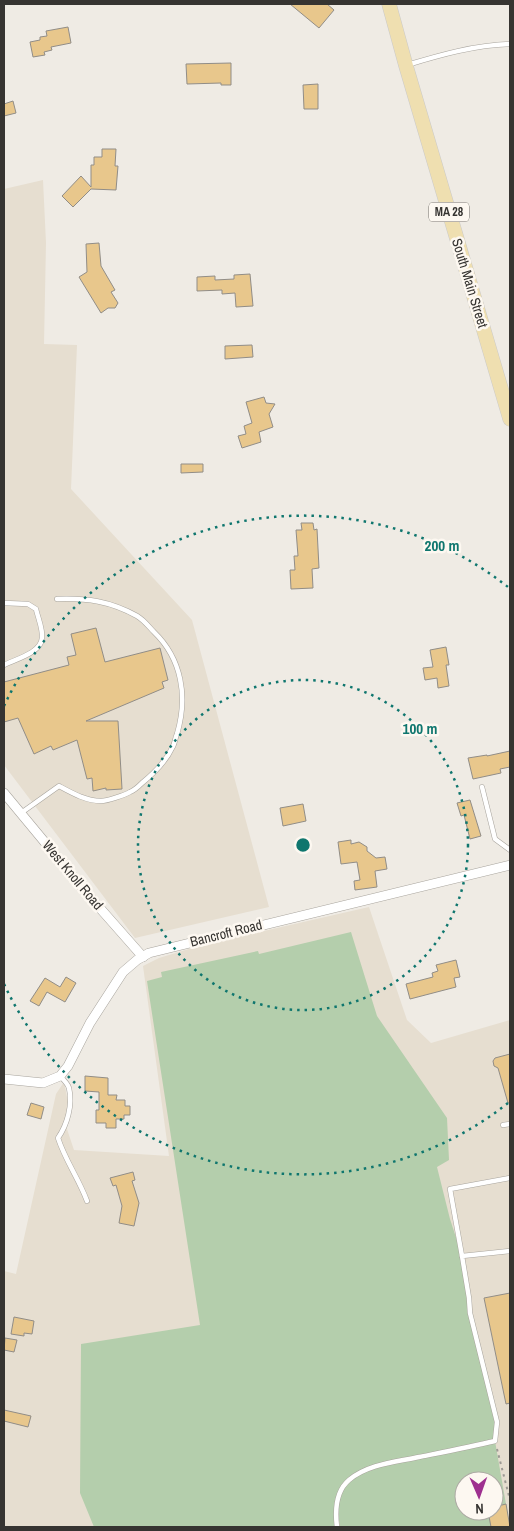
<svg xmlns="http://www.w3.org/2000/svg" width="514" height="1531" font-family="'Archivo Narrow',sans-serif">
  <rect width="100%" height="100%" fill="#efebe4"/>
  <g fill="#e6ded0" fill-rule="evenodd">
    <path d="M43,180L46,243L44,344L77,345L71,489L192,620L269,907L135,938L4,765V189Z"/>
    <path d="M369,907L407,1020L431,1043L510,1020V1527H4V1271L16,1274L56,1094L64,1082L68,1102L67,1129L74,1150L169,1156L143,966L159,958L202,945ZM464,1481H494V1511H464Z"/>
  </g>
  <path fill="#b4ceac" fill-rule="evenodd" d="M351,932L377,1016L447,1118L449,1160L437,1167L450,1219L462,1256L469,1298L497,1423L495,1441L510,1527H340L338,1513V1527H94L80,1493L81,1344L200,1325L147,981L162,977L161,972L258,951L259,954ZM464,1481H494V1511H464Z"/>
  <g fill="#e8c78c" stroke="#918d87">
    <path d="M290,4H327L334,10L319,28Z"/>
    <path d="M68,27L71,43L51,47L52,50L44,52L45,55L33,57L30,42L40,40V37L47,36L46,31Z"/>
    <path d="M231,63V85H221V83L187,84L186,64Z"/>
    <path d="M318,84V109H304L303,85Z"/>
    <path d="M13,101L16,113L4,116V104Z"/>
    <path d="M102,149H116L115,166H118L116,190L91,189L73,207L62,196L81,176L91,187V165H94V157H102Z"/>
    <path d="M99,243L101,266L115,290L111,292L118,303L115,308H108L101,313L79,277L87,272L86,244Z"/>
    <path d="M250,274L253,306L236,307L235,293L222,294V290L197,291V277L215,276V280L234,279V275Z"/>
    <path d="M252,345L253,357L225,359V346Z"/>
    <path d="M264,397L266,403L275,404L269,414L273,427L259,432L261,442L242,448L238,436L246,434L244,426L252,423L246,402Z"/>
    <path d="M181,464H203V472L181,473Z"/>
    <path d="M301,523H313L314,530L317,529L319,568L312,569L313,588L291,589L290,570H295L294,556H298L296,530H302Z"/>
    <path d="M96,628L105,662L160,648L168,680L162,682L164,688L86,721H118L122,789L106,790V788L93,791L92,778L87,779L77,740L53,750L51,746L34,754L18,718L4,722V682L69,665L67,657L76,655L71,634Z"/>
    <path d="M446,647L449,665H446L449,686L438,688L437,678L425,680L423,668L433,667L430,650Z"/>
    <path d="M510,751V767L500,769L501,773L473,779L468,758L487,755V756Z"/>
    <path d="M470,800L481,836L470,839L464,815L461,816L457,803Z"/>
    <path d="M303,804L306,821L283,826L280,808Z"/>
    <path d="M351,840V844L359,842L367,847V851L376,858L385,857L387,869L375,871L377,887L355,890L354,881L360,880L357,862L341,864L338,842Z"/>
    <path d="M456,960L460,977L454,978L456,987L410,999L406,984L433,977L432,973L438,971L436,965Z"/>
    <path d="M66,977L76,983L65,1002L47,992L39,1006L30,1001L45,978L60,987Z"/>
    <path d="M510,1054V1102L508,1103L498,1068L494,1066L493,1061L495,1058Z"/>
    <path d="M85,1076L108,1078V1095H117L116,1100H125V1106H130V1115H124V1119H116V1128H106V1123H96V1110H99V1092L85,1091Z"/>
    <path d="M31,1103L44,1107L41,1119L27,1115Z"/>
    <path d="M133,1172L135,1180L132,1181L139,1203L134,1226L119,1223L122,1206L116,1185L113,1186L110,1178Z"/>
    <path d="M510,1293V1403L506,1404L484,1298Z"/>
    <path d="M14,1317L34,1321L32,1334L24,1333V1336L11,1334Z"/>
    <path d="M5,1338L17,1340L14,1352L4,1350Z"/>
    <path d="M4,1410L31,1416L28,1427L4,1421Z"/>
    <path d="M506,1504L510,1527H491L488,1511H494V1507Z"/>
  </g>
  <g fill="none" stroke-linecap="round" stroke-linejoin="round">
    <defs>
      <g id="lane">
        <path d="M407,65C440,55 475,45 510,44"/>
        <path d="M4,603L28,604L36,609C38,618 43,629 42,638C41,653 16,659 4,665"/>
        <path d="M482,787L495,839L510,850"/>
        <path d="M21,813L59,786C72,793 86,801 101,801C107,801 125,795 130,792C135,790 139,786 142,783C153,774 166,761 172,748C175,744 175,738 177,734C188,697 182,659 154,632C149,627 144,620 137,616C110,601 87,598 57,599"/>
        <path d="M60,1076C63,1079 68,1084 69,1088C73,1105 67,1125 58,1138C65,1160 79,1179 87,1201"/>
        <path d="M503,1125L510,1124"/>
        <path d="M462,1256L450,1189L510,1178"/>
        <path d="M337,1527C335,1511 336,1491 349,1480C368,1464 396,1462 419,1457C444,1452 470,1447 495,1441L497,1422L470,1313L469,1298L462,1256L510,1251"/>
      </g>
      <g id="street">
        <path d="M4,793L91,898L143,957"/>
        <path d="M4,1079L43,1083L60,1076L68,1066L90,1023L123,972L137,960L149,953L510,865"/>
      </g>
      <path id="primary" d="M389,4L406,66L510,419"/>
    </defs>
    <use href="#lane" stroke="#a8a49d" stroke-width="5.5"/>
    <use href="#street" stroke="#a8a49d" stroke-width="10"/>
    <use href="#primary" stroke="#cbcac9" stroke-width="15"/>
    <path stroke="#9c9993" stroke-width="2" stroke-dasharray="2.5 4" stroke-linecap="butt" d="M497,1449L510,1500"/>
    <use href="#lane" stroke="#fff" stroke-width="4.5"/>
    <use href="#street" stroke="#fff" stroke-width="9"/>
    <use href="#primary" stroke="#efdfb0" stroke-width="14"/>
  </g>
  <g fill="none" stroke="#0f766e" stroke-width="2.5" stroke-dasharray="2.5 5">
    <circle cx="303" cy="845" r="165"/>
    <path d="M508 1103A330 330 0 0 1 4 984M4 706A330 330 0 0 1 508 587"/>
  </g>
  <g text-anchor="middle" stroke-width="5" stroke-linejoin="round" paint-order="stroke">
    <rect fill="#fdf8f1" stroke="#726f6b" stroke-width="1" x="429" y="202.5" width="40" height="19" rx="4"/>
    <g font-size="12" font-weight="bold" fill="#363431">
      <text x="449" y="216">MA 28</text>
    </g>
    <g font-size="14" fill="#363431" stroke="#fdf8f1">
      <text transform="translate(470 283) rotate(73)" y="5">South Main Street</text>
      <text transform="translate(73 875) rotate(50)" y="5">West Knoll Road</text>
      <text transform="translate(226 933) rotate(-14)" y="5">Bancroft Road</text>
    </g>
  </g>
  <circle cx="303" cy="845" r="8" fill="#0f766e" stroke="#fdf8f1" stroke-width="2.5"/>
  <g font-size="15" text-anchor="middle" font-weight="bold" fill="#0f766e" stroke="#fdf8f1" stroke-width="5" stroke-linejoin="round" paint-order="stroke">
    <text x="442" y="551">200 m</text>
    <text x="420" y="734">100 m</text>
  </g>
  <rect width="514" height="1531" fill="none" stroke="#363431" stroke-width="10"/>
  <g transform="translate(479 1496) rotate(178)"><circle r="24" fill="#fdf8f1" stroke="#adaaa4"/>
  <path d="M0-4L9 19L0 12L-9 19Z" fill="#9e308f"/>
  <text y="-8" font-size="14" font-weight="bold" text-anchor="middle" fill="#363431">N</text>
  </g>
</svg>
